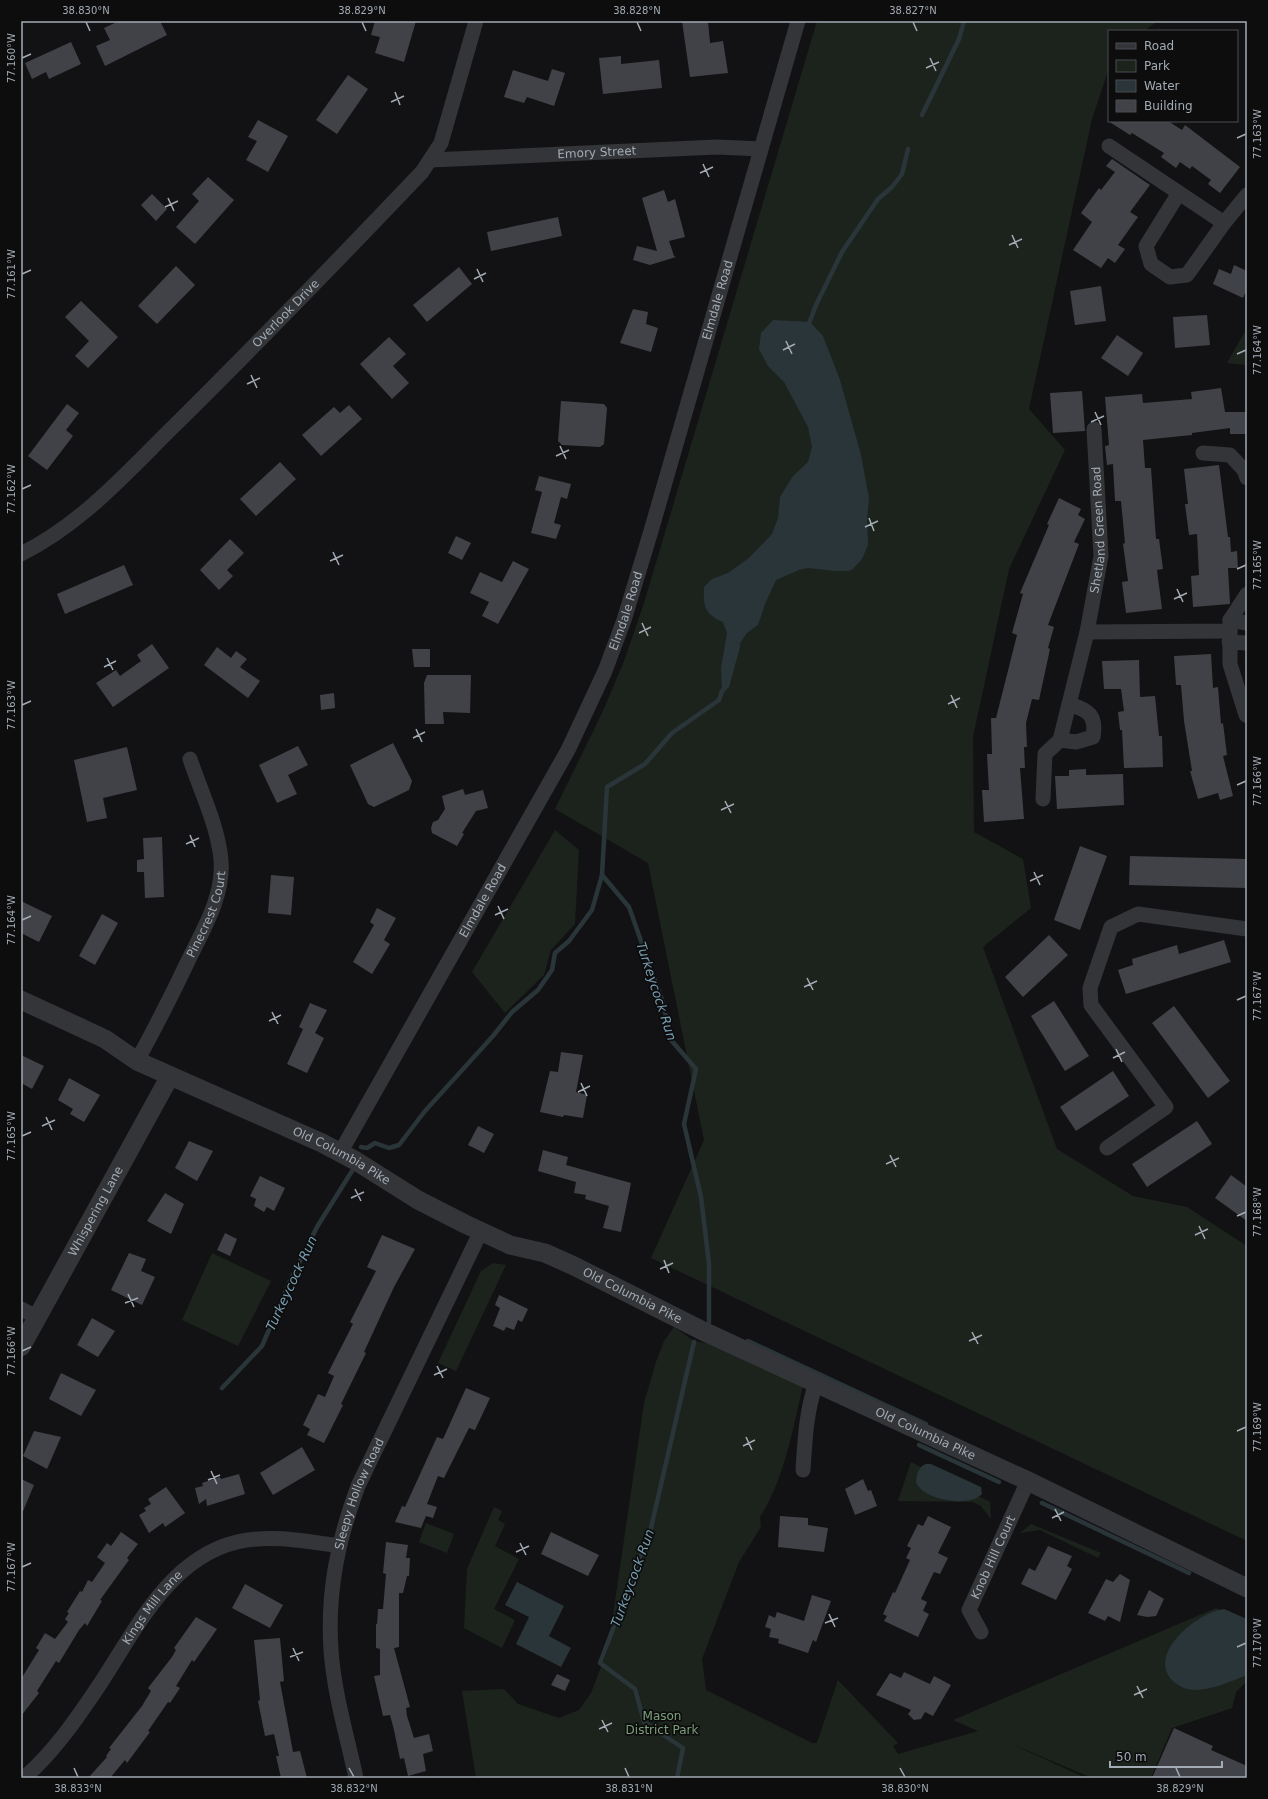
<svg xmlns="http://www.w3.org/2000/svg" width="1268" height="1799" font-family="'DejaVu Sans',sans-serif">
  <rect width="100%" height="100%" fill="#121214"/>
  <g fill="#1c231c">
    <path d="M817,21H1158L1144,31H1109V68L1092,119L1029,409L1065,450L1009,569L973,737L974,832L1023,859L1031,908L983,947L1057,1149L1133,1196L1187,1207L1247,1246V1541L651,1258L704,1140L648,863L555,809L603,711L624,661L644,603Z"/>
    <path d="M1247,328V365L1227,363Z"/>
    <path d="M555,830L579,850L575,924L551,950L544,975L505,1013L472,972Z"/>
    <path d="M212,1253L271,1281L238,1346L182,1320Z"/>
    <path d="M493,1263L506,1265L456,1371L438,1363L481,1271Z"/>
    <path d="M674,1327L694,1341L722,1346L803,1386C792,1431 785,1478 760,1517L761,1527L739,1562L702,1659L706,1690L812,1743H817L838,1680L898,1743L893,1746L898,1754L978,1731L953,1720L1216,1608L1247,1623V1681L1236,1692L1232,1708L1172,1728L1151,1778H1092L1014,1745L1086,1778H476L462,1691L504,1689L518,1704L559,1718L579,1710L591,1693L608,1649L644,1403L656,1362L664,1341Z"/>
    <path d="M911,1462L990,1502L991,1519L981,1506L973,1502L898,1501Z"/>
    <path d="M494,1507L502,1511L498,1520L505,1524L495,1546L519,1559L494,1609L515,1620L502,1648L464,1628L467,1569Z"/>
    <path d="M426,1523L454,1534L447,1553L419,1542Z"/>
    <path d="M1031,1524L1101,1553L1098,1558L1040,1530L1020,1533Z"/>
  </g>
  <g fill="#2a3539">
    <path d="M773,320L810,322L823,336L840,380L861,455L869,498L867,520L868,545L862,559L853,569L848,571H835L808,568L799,570L776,580L765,604L758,625L747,633L738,646L727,686L722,691L721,668L727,633L723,622C705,614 703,607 704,587L712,579L728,573L749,558L772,534L778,518L780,497L793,476L808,462L812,447L808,427L784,382L768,366L759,349L761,333Z"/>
    <path d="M926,1464H931L981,1487L982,1494C969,1508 922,1500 916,1482C917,1474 918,1467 926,1464Z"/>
    <path d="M517,1582L564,1606L549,1636L571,1648L561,1667L516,1644L529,1617L505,1605Z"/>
    <path d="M1224,1609L1247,1619V1675C1232,1681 1214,1689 1197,1690C1187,1690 1179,1687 1172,1680C1147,1653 1198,1612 1224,1609Z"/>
  </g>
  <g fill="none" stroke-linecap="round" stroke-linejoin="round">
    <g stroke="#2a3539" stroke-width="4.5">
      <path d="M922,115L959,39L964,21"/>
      <path d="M808,326L816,305L842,252L878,199L892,187L902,174L908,149"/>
      <path d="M602,875L629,907L663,1003L671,1040L696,1069L684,1124L701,1197L709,1264V1322"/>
      <path d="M361,1147L367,1148L375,1143L389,1148L399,1145L425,1111L493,1036L512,1012L538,990L552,970L555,953L569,941L592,910L602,875L607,787L645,764L672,733L719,700L722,691L727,686L738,646"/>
      <path d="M748,1341L926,1424"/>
      <path d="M222,1388L262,1346L290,1281L317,1227L352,1171"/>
      <path d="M919,1445L999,1482"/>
      <path d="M1042,1503L1189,1573"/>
      <path d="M677,1778L683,1748L644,1722L635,1689L600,1663L651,1528L694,1342"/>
    </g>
  </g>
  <g fill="#414247">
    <path d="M119,21H160L167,35L105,66L96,46L110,40L104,28Z"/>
    <path d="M375,21H416L404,62L375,53L380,37L371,35Z"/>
    <path d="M682,21H708L710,43L723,41L728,73L690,77Z"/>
    <path d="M71,42L81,64L49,79L46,72L32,79L25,63Z"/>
    <path d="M621,56V64L659,60L662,88L603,94L599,58Z"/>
    <path d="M552,69L565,73L554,106L527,97L524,103L504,97L513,70L548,81Z"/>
    <path d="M348,75L368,89L337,134L316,120Z"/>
    <path d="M258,120L288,136L268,172L246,160L257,141L248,137Z"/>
    <path d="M1108,121H1168L1182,130L1185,125L1240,167L1220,193L1208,184L1211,180L1192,166L1190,169L1180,162L1176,168L1161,157L1164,153L1132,133L1130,135Z"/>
    <path d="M1112,159L1150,185L1130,212L1138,217L1118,245L1125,249L1115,263L1108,258L1101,268L1073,250L1092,222L1081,213L1099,188L1101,190L1115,172L1106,166Z"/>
    <path d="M208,177L234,200L195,244L176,227L199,201L192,194Z"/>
    <path d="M664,190L668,202L675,199L685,237L669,241L674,256L676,257L650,265L633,260L637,246L657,251L642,198Z"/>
    <path d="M152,194L167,209L156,221L141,205Z"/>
    <path d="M558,217L562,236L491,251L487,232Z"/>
    <path d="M1234,265L1247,271V289L1243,298L1213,284L1219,269L1231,274Z"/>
    <path d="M176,266L195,285L157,324L138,306Z"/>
    <path d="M459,267L472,284L427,322L413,305Z"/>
    <path d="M1101,286L1106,321L1075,325L1070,291Z"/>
    <path d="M81,301L118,337L88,368L75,356L89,341L65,317Z"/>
    <path d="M633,309L648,312L646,324L658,328L651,352L620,343Z"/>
    <path d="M1207,315L1210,345L1175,348L1173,317Z"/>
    <path d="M1117,335L1143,353L1128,376L1101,358Z"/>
    <path d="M389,337L406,354L393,366L409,383L392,399L360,364Z"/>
    <path d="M1221,388L1225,412H1247V434H1230V428L1192,433V435L1143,440L1145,468H1151L1156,539H1159L1163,569L1157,570L1162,609L1126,613L1122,582L1128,581L1123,544L1125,543L1121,501H1115L1113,464L1107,465L1105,446L1109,445L1105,397L1142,394L1143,403L1192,399L1191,392Z"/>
    <path d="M1082,391L1085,431L1053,433L1050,393Z"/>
    <path d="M561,401L604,404L607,408L604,444L600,447L562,445L558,441Z"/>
    <path d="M67,404L79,413L66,430L73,436L47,470L28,456Z"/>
    <path d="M349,405L362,419L321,456L302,435L334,407L340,413Z"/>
    <path d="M280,462L296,479L256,516L240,499Z"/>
    <path d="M1219,465L1228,537H1230L1231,552L1237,551L1238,568H1228L1230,604L1193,607L1191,576L1199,575L1197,534L1189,535L1185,504H1188L1184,469Z"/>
    <path d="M539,476L571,484L567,499L561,497L554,523L561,525L556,539L531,533L542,492L535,490Z"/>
    <path d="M1059,498L1081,509L1078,515L1085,519L1074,542L1079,544L1048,625L1054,627L1048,648L1050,649L1039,700L1032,699L1026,723L1027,747H1024L1025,768H1020L1024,819L984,822L982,790H989L987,754H992L991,718H996L1017,635L1012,633L1023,594L1020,593L1049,525L1047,524Z"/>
    <path d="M456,536L471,543L462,560L448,553Z"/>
    <path d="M230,539L244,553L227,570L233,576L219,590L200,570Z"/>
    <path d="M513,561L529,569L498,624L482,616L489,602L470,593L480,572L502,582Z"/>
    <path d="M124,565L133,585L65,614L57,594Z"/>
    <path d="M152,644L169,668L113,707L96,683L116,670L120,676L141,661L137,655Z"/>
    <path d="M217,647L231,658L236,651L247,659L240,667L260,681L248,698L204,665Z"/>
    <path d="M412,649H430V667H414Z"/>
    <path d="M1211,654L1213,688L1218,687L1221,724L1223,723L1227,755L1223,756L1233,796L1220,800L1218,793L1198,799L1190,771H1192L1184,721L1181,685H1176L1174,656Z"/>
    <path d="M1139,660L1140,697L1155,696L1159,736H1162L1163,767L1124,768L1122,730H1120L1118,712L1124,711L1121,689H1104L1102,661Z"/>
    <path d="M427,675H471L470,713L443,712L444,724H425L424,683Z"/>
    <path d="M334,693L335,708L321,710L320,695Z"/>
    <path d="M393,743L412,781L409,790L374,807L368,804L350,765Z"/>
    <path d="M298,746L308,765L288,775L297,794L277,803L259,765Z"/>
    <path d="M127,747L137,790L103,798L107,818L87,822L74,760Z"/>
    <path d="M1086,769V775L1123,774L1124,805L1057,809L1055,776H1069V770Z"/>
    <path d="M463,789L465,795L483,790L488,808L476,811L462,833L464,834L457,846L432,833L431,828L433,822L438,820L445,809L442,796Z"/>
    <path d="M162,837L164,897L145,898L144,872H137V860L144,859L143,838Z"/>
    <path d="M1080,846L1107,856L1080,930L1054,920Z"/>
    <path d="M1130,856L1247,859V888L1129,885Z"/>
    <path d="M271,875L294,877L291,915L268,913Z"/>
    <path d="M21,901L52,916L39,942L21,933Z"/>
    <path d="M377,908L396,918L384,940L390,944L372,974L353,962L374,925L370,922Z"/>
    <path d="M102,914L118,923L95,965L79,956Z"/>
    <path d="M1049,935L1068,955L1023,997L1005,977Z"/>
    <path d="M1224,940L1231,962L1126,994L1118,970L1133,965L1132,959L1177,945L1179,954Z"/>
    <path d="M1054,1001L1089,1056L1065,1071L1031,1016Z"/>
    <path d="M310,1003L327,1010L315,1033L324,1038L307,1073L287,1064L303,1029L299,1027Z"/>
    <path d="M1174,1006L1230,1081L1208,1098L1152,1023Z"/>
    <path d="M561,1052L583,1055L576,1092L587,1095L583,1118L564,1115L563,1117L540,1112L550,1071L558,1072Z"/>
    <path d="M21,1055L44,1066L32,1089L21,1083Z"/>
    <path d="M1113,1071L1129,1096L1076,1131L1060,1107Z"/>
    <path d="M69,1078L100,1095L84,1122L70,1114L73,1109L58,1100Z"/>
    <path d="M1197,1121L1212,1144L1147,1187L1132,1164Z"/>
    <path d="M478,1126L494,1134L484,1153L468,1145Z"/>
    <path d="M189,1141L213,1151L197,1181L175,1168Z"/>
    <path d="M543,1150L568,1157L566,1165L631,1183L621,1232L603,1228L609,1206L585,1199L586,1195L574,1193L576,1182L538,1171Z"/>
    <path d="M1231,1175L1247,1187V1221L1215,1198Z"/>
    <path d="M260,1176L285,1188L274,1211L267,1207L264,1212L254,1206L256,1199L250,1196Z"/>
    <path d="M165,1193L184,1204L171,1234L147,1221Z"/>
    <path d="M225,1233L237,1239L230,1256L217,1250Z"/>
    <path d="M382,1235L415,1249L394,1287L364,1352L366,1353L341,1404L343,1405L324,1443L307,1435L310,1429L303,1425L318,1394L325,1397L334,1376L328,1373L353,1324L350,1322L376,1271L367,1267Z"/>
    <path d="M129,1253L146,1259L141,1271L155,1277L142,1305L111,1290Z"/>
    <path d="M499,1295L528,1309L522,1322L518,1320L514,1330L506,1327L504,1331L493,1326L500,1308L495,1305Z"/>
    <path d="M92,1318L115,1331L98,1357L77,1345Z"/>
    <path d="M61,1373L96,1390L81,1416L49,1399Z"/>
    <path d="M466,1388L490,1398L475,1430L469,1428L444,1478L438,1476L427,1504L437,1507L433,1518L426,1516L421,1528L395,1522L402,1506L405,1507L437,1437L443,1439Z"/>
    <path d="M34,1431L61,1437L47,1469L23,1456Z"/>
    <path d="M302,1447L315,1470L273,1495L260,1473Z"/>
    <path d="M239,1474L245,1494L207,1506L206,1499L199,1504L195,1488L203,1486L202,1483L220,1477L221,1479Z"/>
    <path d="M21,1479L34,1485L21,1516Z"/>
    <path d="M863,1479L868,1491L871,1490L877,1506L855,1515L845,1489Z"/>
    <path d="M166,1487L185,1513L165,1527L163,1523L149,1533L139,1515L146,1511L144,1508L151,1504L148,1499Z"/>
    <path d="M780,1516L808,1518V1525L828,1528L824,1552L778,1547Z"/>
    <path d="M928,1516L951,1527L938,1553L948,1558L940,1574L934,1572L921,1599L927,1602L923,1611L929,1614L918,1637L884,1621L887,1616L883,1614L893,1592L895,1593L910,1560L906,1558L911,1548L907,1546L918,1524L923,1526Z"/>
    <path d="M121,1532L138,1544L127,1558L129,1560L100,1600L102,1601L87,1626L85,1623L79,1630L59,1663L56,1661L37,1691L39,1693L21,1716V1679L39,1650L36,1648L45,1633L55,1639L68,1622L65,1619L69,1613L67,1612L80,1591L82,1592L88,1580L92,1582L105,1563L97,1557L107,1543L111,1546Z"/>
    <path d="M551,1532L599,1555L588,1576L541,1554Z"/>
    <path d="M386,1542L408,1545L406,1558H410L409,1576H407L403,1593H399V1647L394,1648L410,1707L406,1708L407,1716L414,1738L429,1734L433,1751L423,1754L426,1771L408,1776L404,1758L400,1759L394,1730L390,1715L383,1716L374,1676L380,1675V1649L376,1648V1624H377L378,1609H383L386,1574L383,1573Z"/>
    <path d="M1048,1546L1072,1556L1067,1566L1072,1569L1056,1600L1021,1584L1029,1568L1035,1571Z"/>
    <path d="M1120,1574L1130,1580L1120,1622L1108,1616L1105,1621L1088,1613L1106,1579L1113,1582Z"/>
    <path d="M245,1584L283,1605L270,1628L232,1608Z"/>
    <path d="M1149,1590L1164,1599L1156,1616L1147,1617L1137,1615Z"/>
    <path d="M812,1595L831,1601L816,1642L813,1640L808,1653L778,1643L779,1639L769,1637L771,1629L765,1627L769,1615L775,1618L777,1612L804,1621Z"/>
    <path d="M196,1617L217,1629L194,1662L192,1660L176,1686L180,1688L170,1703L168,1702L148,1731L150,1732L127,1763L125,1760L110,1778H88L107,1757L106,1756L111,1749L109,1748L142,1706L151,1691L148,1688L172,1657L176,1650L174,1648Z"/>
    <path d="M280,1638L284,1681L280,1682L293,1752L300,1751L307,1778H281L276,1756H279L274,1734L265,1736L258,1701L260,1700L254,1640Z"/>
    <path d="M904,1672L930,1684L934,1676L951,1685L933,1716L925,1712L921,1719L914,1720L908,1714L911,1710L876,1695L890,1673L901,1678Z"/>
    <path d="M557,1674L570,1680L565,1691L551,1685Z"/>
    <path d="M1174,1728L1213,1746L1211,1750L1247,1766V1778H1152Z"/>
  </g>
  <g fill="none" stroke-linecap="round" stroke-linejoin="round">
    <g stroke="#333539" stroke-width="15">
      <path d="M1109,146L1224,223"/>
      <path id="s1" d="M431,160L717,147L761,149"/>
      <path d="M1179,193L1146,246L1151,264L1170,277L1187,275L1224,223L1247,195"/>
      <path d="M1203,453L1230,455L1244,470L1247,478"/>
      <path id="s2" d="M21,554C82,524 128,471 175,425C259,342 341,257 422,172L441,143L476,21"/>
      <path d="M1230,620L1247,623"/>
      <path d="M1230,631V664L1246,715"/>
      <path d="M1087,632L1230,631V620L1247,594"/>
      <path d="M1229,642L1247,643"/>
      <path d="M1060,740L1076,742L1093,737C1097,715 1088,710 1069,704"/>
      <path id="s3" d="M1043,799L1045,754L1060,740L1087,632L1101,556L1094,429"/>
      <path id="s4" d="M137,1061C155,1028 172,995 188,961C203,930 224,896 221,860C218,826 201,792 190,759"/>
      <path d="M1107,1148L1166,1107L1091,1005L1090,988L1111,927L1138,914L1247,929"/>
      <path id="s5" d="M340,1153L568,750L605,671L624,620L651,531L798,21"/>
      <path d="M21,1309L37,1317"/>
      <path d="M803,1470C805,1440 806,1412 816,1383"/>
      <path id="s6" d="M981,1632L969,1610L1028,1481"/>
      <path id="s7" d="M24,1778C54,1752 78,1717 100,1684C135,1631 169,1558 237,1542C271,1534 305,1541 339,1546"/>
      <path id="s8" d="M356,1778C347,1736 334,1693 331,1650C327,1592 338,1540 358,1486L481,1231"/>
    </g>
    <g stroke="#333539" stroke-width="19">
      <path id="s9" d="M21,1000L105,1039L137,1061L322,1143L356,1161L418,1200L465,1224L510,1245L545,1253L574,1266L703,1331L1028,1481L1247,1588"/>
      <path id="s10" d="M21,1347L170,1076"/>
    </g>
  </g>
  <path fill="none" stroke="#a3abb4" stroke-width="1.5" d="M86,22L90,31M362,22L366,31M637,22L641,31M913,22L917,31M22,58L31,54M930,58L936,71M926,68L939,62M395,92L400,105M391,102L404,96M1237,138L1246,134M703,164L709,177M700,173L713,167M168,198L174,211M165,207L178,201M1012,235L1018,248M1009,245L1022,239M477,269L483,282M22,274L31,270M474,279L486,273M786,341L792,354M783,350L795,344M1237,354L1246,350M251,375L257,388M247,384L260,378M1095,412L1101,425M1091,422L1104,416M560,446L566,459M556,456L569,450M22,489L31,485M869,518L874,531M865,527L878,521M333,552L339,565M330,561L343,555M1237,569L1246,565M1177,589L1183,602M1174,599L1187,593M642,623L648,636M639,633L651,627M107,658L113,670M104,667L116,661M951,695L957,708M948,704L960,698M22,705L31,701M416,729L422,742M413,738L425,732M1237,785L1246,781M725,801L731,813M721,810L734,804M190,835L195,847M186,844L199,838M1034,872L1040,885M1030,881L1043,875M498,906L504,919M495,915L508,909M22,920L31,916M807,978L813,990M804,987L817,981M1237,1000L1246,996M272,1012L278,1024M269,1021L281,1015M1116,1049L1122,1062M1113,1058L1125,1052M581,1083L587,1096M578,1092L590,1086M46,1117L52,1130M42,1126L55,1120M22,1136L31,1132M890,1155L896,1167M886,1164L899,1158M355,1189L361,1201M351,1198L364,1192M1237,1216L1246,1212M1199,1226L1205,1239M1195,1235L1208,1229M664,1260L669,1273M660,1269L673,1263M128,1294L134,1307M125,1303L138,1298M972,1332L978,1344M969,1341L982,1335M22,1351L31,1347M437,1366L443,1378M434,1375L447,1369M1237,1431L1246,1427M746,1437L752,1450M743,1446L755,1440M211,1471L217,1484M208,1480L220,1475M1055,1509L1061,1521M1052,1518L1064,1512M520,1543L526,1555M516,1552L529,1546M22,1567L31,1563M829,1614L835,1627M825,1623L838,1618M1237,1647L1246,1643M293,1648L299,1661M290,1657L303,1652M1137,1686L1143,1698M1134,1695L1147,1689M602,1720L608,1732M599,1729L612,1723M74,1768L78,1777M349,1768L354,1777M625,1768L629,1777M900,1768L905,1777M1176,1768L1180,1777"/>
  <g text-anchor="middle" stroke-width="3.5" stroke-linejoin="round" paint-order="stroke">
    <g font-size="12" fill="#a3abb4" stroke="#0d0d0e">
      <text dy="4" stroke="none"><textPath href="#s1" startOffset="166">Emory Street</textPath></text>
      <text dy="4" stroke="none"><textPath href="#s5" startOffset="938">Elmdale Road</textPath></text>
      <text dy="4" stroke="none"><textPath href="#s2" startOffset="359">Overlook Drive</textPath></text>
      <text dy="4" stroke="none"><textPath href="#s3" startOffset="280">Shetland Green Road</textPath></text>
      <text dy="4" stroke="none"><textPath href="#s5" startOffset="614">Elmdale Road</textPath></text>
      <text dy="4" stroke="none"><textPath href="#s5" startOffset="290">Elmdale Road</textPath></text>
      <text dy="4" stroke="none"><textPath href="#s4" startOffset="163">Pinecrest Court</textPath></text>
      <text dy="4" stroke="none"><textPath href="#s9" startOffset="357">Old Columbia Pike</textPath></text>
      <text dy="4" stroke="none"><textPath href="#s10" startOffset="155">Whispering Lane</textPath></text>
      <text dy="4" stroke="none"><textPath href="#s9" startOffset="681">Old Columbia Pike</textPath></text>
      <text dy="4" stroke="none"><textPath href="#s9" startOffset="1005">Old Columbia Pike</textPath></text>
      <text dy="4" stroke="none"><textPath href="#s8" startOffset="291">Sleepy Hollow Road</textPath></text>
      <text dy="4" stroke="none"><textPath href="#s6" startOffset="83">Knob Hill Court</textPath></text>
      <text dy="4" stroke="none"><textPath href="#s7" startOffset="214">Kings Mill Lane</textPath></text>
    </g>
    <g font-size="12" fill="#7ca079" stroke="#0d0d0e">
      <text x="662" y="1720">Mason<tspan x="662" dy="14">District Park</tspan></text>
    </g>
    <g font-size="13" font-style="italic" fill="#789eb1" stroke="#0d0d0e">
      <text transform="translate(657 991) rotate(72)" y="5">Turkeycock Run</text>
      <text transform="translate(291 1283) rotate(-65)" y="5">Turkeycock Run</text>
      <text transform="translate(632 1578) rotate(-70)" y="5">Turkeycock Run</text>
    </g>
  </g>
  <rect width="1268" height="1799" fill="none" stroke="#0d0d0e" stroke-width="44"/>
  <rect x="1108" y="30" width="130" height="92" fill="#0d0d0e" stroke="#494c50"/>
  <rect x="1116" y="43" width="20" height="6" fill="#333539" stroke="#494c50"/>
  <text x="1144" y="50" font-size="12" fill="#a3abb4">Road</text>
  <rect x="1116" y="60" width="20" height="12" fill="#1c231c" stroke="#494c50"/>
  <text x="1144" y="70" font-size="12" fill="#a3abb4">Park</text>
  <rect x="1116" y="80" width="20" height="12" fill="#2a3539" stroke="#494c50"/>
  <text x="1144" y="90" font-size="12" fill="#a3abb4">Water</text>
  <rect x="1116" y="100" width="20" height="12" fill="#414247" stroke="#494c50"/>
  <text x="1144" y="110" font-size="12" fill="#a3abb4">Building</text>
  <path d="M1110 1761v6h112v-6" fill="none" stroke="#a3abb4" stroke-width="2"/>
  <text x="1116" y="1761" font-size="12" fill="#a3abb4" stroke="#0d0d0e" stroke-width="3" paint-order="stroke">50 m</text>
  <rect x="22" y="22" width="1224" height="1755" fill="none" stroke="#a3abb4" stroke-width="1.5"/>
  <g font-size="10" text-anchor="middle" fill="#a3abb4">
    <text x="86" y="14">38.830°N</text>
    <text x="362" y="14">38.829°N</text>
    <text x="637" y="14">38.828°N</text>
    <text x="913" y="14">38.827°N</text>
    <text transform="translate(11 58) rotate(-90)" y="4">77.160°W</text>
    <text transform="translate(1257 134) rotate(-90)" y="4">77.163°W</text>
    <text transform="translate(11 274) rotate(-90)" y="4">77.161°W</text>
    <text transform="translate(1257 350) rotate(-90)" y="4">77.164°W</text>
    <text transform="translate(11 489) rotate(-90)" y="4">77.162°W</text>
    <text transform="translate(1257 565) rotate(-90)" y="4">77.165°W</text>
    <text transform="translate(11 705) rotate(-90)" y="4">77.163°W</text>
    <text transform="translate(1257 781) rotate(-90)" y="4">77.166°W</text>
    <text transform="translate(11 920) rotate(-90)" y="4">77.164°W</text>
    <text transform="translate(1257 996) rotate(-90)" y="4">77.167°W</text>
    <text transform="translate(11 1136) rotate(-90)" y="4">77.165°W</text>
    <text transform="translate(1257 1212) rotate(-90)" y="4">77.168°W</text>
    <text transform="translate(11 1351) rotate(-90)" y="4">77.166°W</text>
    <text transform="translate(1257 1427) rotate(-90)" y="4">77.169°W</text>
    <text transform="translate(11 1567) rotate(-90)" y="4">77.167°W</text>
    <text transform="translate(1257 1643) rotate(-90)" y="4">77.170°W</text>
    <text x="78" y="1792">38.833°N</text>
    <text x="354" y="1792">38.832°N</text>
    <text x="629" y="1792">38.831°N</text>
    <text x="905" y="1792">38.830°N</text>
    <text x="1180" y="1792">38.829°N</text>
  </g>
</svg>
